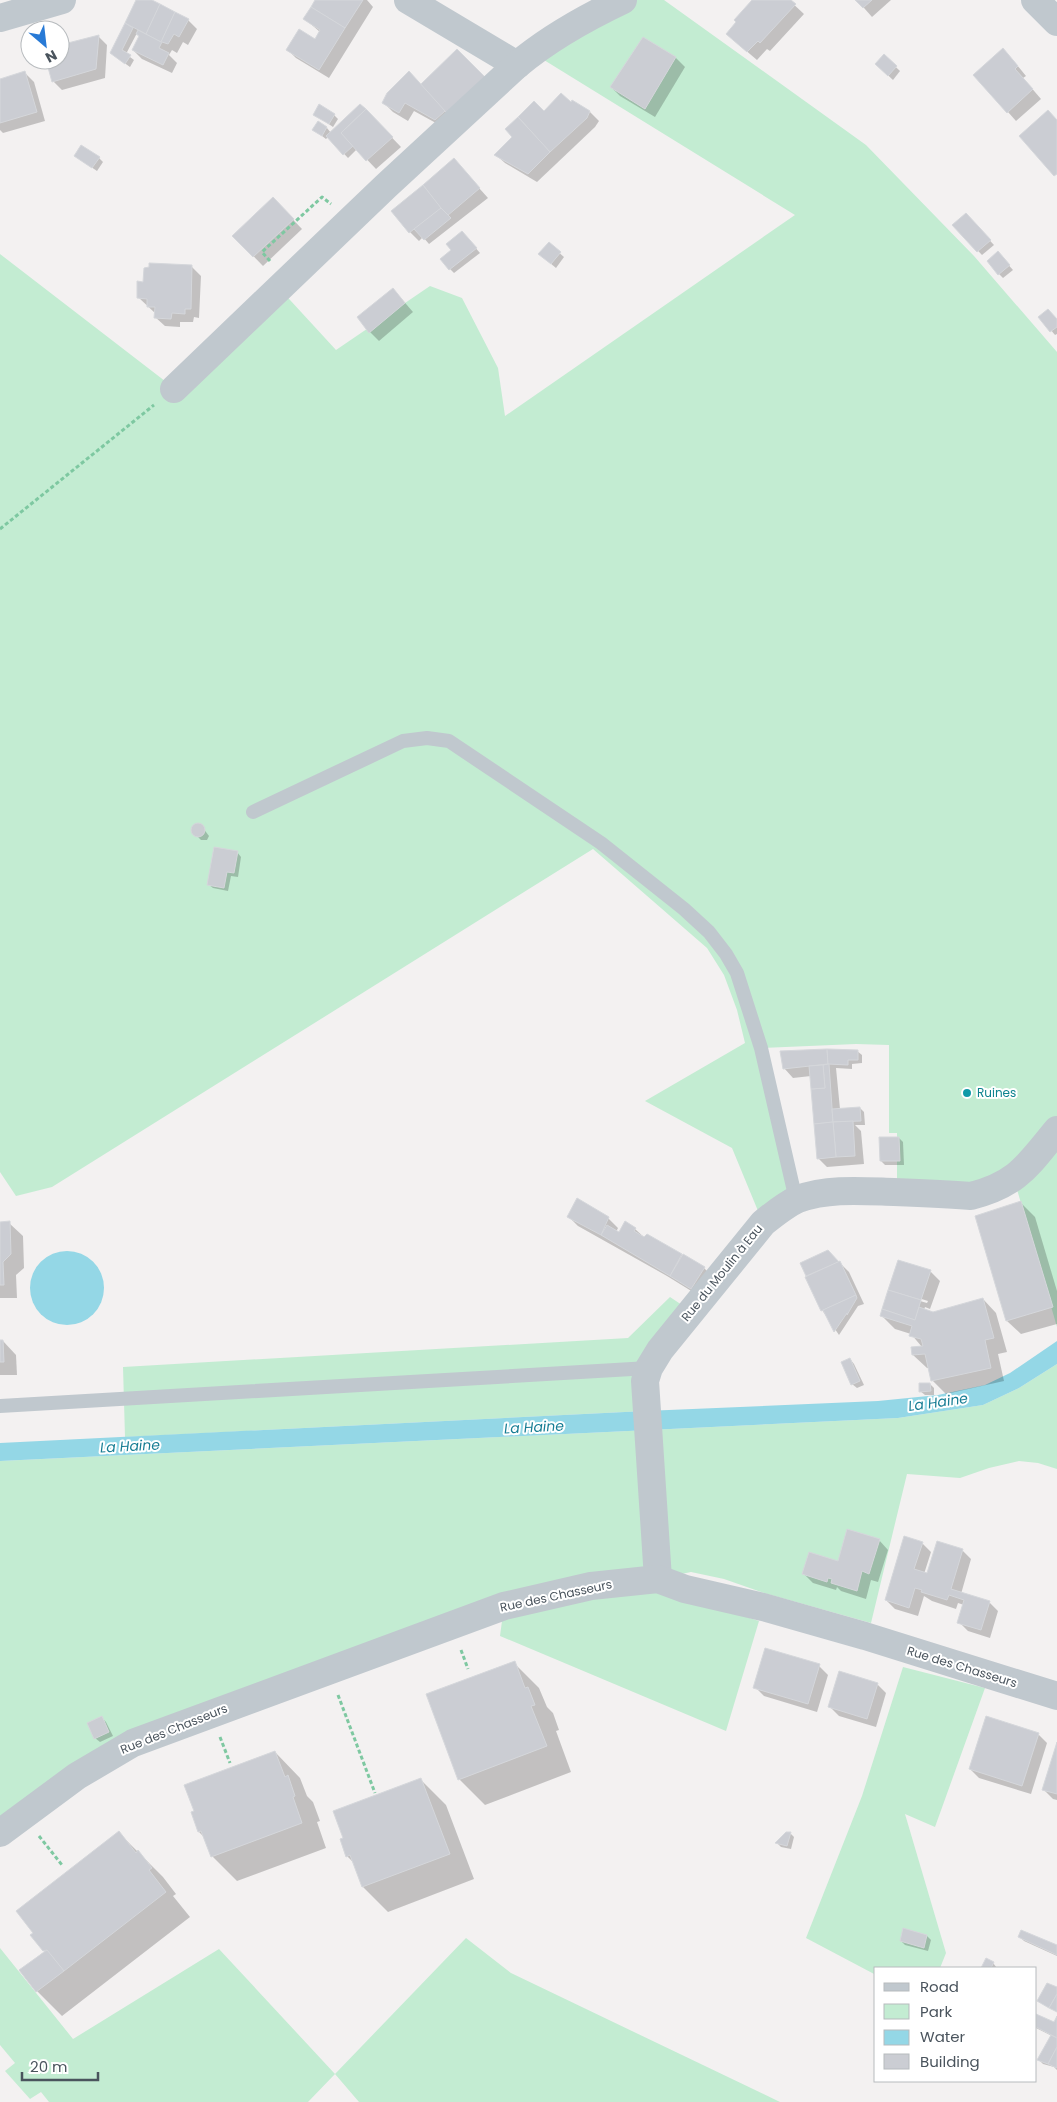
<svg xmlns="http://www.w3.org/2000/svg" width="1057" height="2102" font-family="Poppins,sans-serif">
  <rect width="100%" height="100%" fill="#f3f1f1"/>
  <g fill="#c3ecd2">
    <path d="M623,0H664L866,145L974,256L1057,352V1327L1014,1179L897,1192V1133H889V1045L856,1044L761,1048L796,1200L763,1223L732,1148L645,1101L745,1043L737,1010L724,975L707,948L593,849L52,1187L16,1196L0,1172V254L174,388L279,288L336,350L430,286L462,298L498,368L505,416L795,215L531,52Z"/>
    <path d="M670,1297L691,1311L660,1350L645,1411L125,1437L123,1367L628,1338Z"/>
    <path d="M1057,1364V1469L1038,1463L1019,1461L989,1468L960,1478L907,1474L871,1623L764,1593L724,1579L691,1572L658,1579L716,1607L759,1621L726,1731L500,1636L504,1606L133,1742L0,1833V1461L898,1418L983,1405L1019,1388Z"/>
    <path d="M903,1667L985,1688L935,1827L905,1814L946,1953L940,1968H876V1975L806,1938L862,1796Z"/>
    <path d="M466,1938L511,1973L780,2102H359L335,2074L308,2102H49L41,2092L30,2099L5,2071L15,2063L0,2045V1948L73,2039L219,1949L335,2074Z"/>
  </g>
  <g fill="#94d7e6">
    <circle cx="67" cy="1288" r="37"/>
    <path d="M1057,1341V1364L1019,1388L983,1405L898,1418L0,1461V1443L645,1411L878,1401L938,1395L985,1385L1010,1373Z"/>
  </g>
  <g fill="#0003" fill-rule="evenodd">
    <path d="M138,0H149L188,20L197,29L188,45L183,42L177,53L172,50L169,55L177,63L172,73L142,59L133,50L140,36L137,33L126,54L134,60L130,67L116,57L130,27L126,23Z"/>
    <path d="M316,0H367L373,7L329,78L296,58L287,49L315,41L320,32L305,19Z"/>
    <path d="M753,0H789L804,14L770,51L767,49L757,60L737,43Z"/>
    <path d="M857,0H891L872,17Z"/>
    <path d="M98,36L107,45L105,78L62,90L53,81L47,60H60V46Z"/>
    <path d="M643,38L676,58L685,67L655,117L620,96L611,87Z"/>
    <path d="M457,50L445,128L414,111L408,121L393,112L384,103L422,86Z"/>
    <path d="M884,56L900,71L893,80L876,64Z"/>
    <path d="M1012,59L1026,76L1023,78L1041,99L1016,121L1008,112Z"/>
    <path d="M25,73L34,82L45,121L3,133L0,130V80Z"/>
    <path d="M571,104L590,112L599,121L595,127L537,182L505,163L496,155L544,113Z"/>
    <path d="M314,114L334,115L338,119L333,127Z"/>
    <path d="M375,120L401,147L376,169L357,149L348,158L328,137L326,139L314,130L327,128L331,133Z"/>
    <path d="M75,156L99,158L103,162L97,171Z"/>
    <path d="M454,160L488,198L429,244L423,237L419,241L410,232Z"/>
    <path d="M282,208L302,229L263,266L234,236Z"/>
    <path d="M966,215L994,245L982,255L954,225Z"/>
    <path d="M466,237L480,253L454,273L450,269L452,250Z"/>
    <path d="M549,244L564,257L556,268L544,258Z"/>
    <path d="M998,253L1013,270L1003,278L999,274Z"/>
    <path d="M192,267L201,276L199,318L194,317L193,322H180V327L165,326L155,317L156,314L138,297L150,268Z"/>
    <path d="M393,289L413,312L379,341L370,332Z"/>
    <path d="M1040,317L1057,320V334L1055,335Z"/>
    <path d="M200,824L209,836L207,840H201L193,832L195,825Z"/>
    <path d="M237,852L241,857L238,877L231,876L228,891L213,888L208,884Z"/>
    <path d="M857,1051L862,1055V1063L852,1064V1069L836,1068L840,1109L860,1108L864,1112L865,1125H855L861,1131L864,1164L827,1167L818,1158L811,1076L793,1078L784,1068Z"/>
    <path d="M899,1138L903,1142L904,1165H885L881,1161Z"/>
    <path d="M578,1200L608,1218L618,1228L616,1232L619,1233L635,1229L645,1238L647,1235L704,1268L713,1277L701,1297L667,1276L578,1226L569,1217Z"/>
    <path d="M1021,1203L1035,1217L1057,1291V1324L1021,1334L1007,1321L976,1216Z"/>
    <path d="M0,1223H9L23,1236L24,1268L16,1275L17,1298H0Z"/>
    <path d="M899,1262L931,1272L940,1281L930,1309L925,1307L924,1310L933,1313L983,1299L996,1313L1007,1352L998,1354L1004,1381L946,1394L932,1380L929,1368H927L913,1355L922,1347L911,1334L895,1329L881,1315ZM899,1292L928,1301L927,1303L899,1295Z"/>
    <path d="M802,1263H840L849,1272L864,1304L858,1306L839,1335L822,1310Z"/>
    <path d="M3,1341L16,1355L17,1375H0V1342Z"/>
    <path d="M850,1359L854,1364L864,1385L857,1388L852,1384Z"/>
    <path d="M930,1384L934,1388V1395H925L920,1391Z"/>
    <path d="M879,1540L888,1550L878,1582L871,1580L866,1599L841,1591L837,1587L836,1590L813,1583L804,1574L839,1562Z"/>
    <path d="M922,1543L931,1552L924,1574L928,1575L962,1550L971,1559L961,1594L989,1602L998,1611L990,1638L968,1631L959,1622L964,1605L958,1603L956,1609L932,1601L924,1596L918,1616L895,1609L886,1600Z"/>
    <path d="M514,1663L539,1688L547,1707L553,1713L559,1730L556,1731L571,1772L485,1805L460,1780L428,1695Z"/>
    <path d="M819,1666L828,1675L817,1712L764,1696L755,1687Z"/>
    <path d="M877,1684L886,1693L876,1727L839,1716L830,1707Z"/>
    <path d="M102,1718L106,1722L113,1736L100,1742L95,1738Z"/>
    <path d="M1038,1734L1047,1743L1031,1794L979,1778L970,1769Z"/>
    <path d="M1057,1746V1800L1053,1799L1044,1790Z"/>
    <path d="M275,1752L300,1778L307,1796L313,1802L320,1821L317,1822L326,1848L237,1881L212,1856L205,1838L199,1832L192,1813Z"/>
    <path d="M421,1780L446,1805L474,1879L388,1912L363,1887L354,1863L347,1856Z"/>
    <path d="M119,1833L163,1877L176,1894L173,1896L190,1917L62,2016L37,1991L21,1970L45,1951L32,1935Z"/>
    <path d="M790,1833L794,1837L791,1849L781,1847L777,1843Z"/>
    <path d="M927,1936L931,1940L928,1951L905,1945L901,1941Z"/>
    <path d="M1020,1937L1057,1947V1956L1024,1941Z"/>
    <path d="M987,1960L993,1963L997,1968H983Z"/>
    <path d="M1037,2015L1054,2024L1057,2018V2070L1054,2067L1043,2064L1039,2060L1052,2036L1036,2028Z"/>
  </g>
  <g fill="#cbcdd3" stroke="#d5d7db">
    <path d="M136,0H152L160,4L146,34L125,23Z"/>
    <path d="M315,0H363L345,28L311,7Z"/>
    <path d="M752,0H791L796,4L760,43L758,41L747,52L726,34L736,22L734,20Z"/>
    <path d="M855,0H872L863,8Z"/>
    <path d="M160,4L175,12L161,42L146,34Z"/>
    <path d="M311,7L345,28L319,70L286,50L299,29L315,39L320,30L303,19Z"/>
    <path d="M175,12L189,19L179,37L174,34L168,44L162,42L159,48L169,53L163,65L132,50L139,36L136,34L138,30L161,42Z"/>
    <path d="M125,23L133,28L122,50L131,55L125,64L110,53Z"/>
    <path d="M99,35L96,69L52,82L46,60H60V45Z"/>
    <path d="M643,37L676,57L645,109L610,87Z"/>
    <path d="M1003,48L1018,66L1015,69L1033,89L1007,113L973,75Z"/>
    <path d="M457,49L485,77L448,114L420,85Z"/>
    <path d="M884,54L897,66L888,76L875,64Z"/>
    <path d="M25,71L37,112L0,123V79Z"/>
    <path d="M409,71L445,111L435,120L405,103L399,113L382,103L387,93Z"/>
    <path d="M561,93L571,102L572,100L590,111L587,118L550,152L518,117L534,101L544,111Z"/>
    <path d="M319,104L335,114L329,124L313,115Z"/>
    <path d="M360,104L366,109L341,133L353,146L343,155L326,136Z"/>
    <path d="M366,109L393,137L366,161L341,133Z"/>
    <path d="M1048,110L1057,120V174L1054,176L1019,136Z"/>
    <path d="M518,117L550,152L528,174L494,155L512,137L505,129Z"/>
    <path d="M318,121L327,127L322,136L312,130Z"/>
    <path d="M81,145L100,157L92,168L74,156Z"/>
    <path d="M454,158L480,188L447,216L423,185Z"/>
    <path d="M423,185L441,208L409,233L391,211Z"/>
    <path d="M273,197L294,219L253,257L232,236Z"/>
    <path d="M441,208L451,218L424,240L414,229Z"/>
    <path d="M966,213L991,240L977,252L952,225Z"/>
    <path d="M462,231L477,248L449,270L440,259L451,250L446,244Z"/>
    <path d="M549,242L561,252L551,264L538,254Z"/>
    <path d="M998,251L1010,265L998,275L987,261Z"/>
    <path d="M149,263L192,265L191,309H185V314L172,313L171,319L154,318L155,307H147V299L137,298V281L143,282L144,268L149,267Z"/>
    <path d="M393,288L405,303L369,333L357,317Z"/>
    <path d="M1048,309L1057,319V327L1050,332L1038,317Z"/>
    <circle cx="198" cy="830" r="7"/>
    <path d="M214,847L238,851L234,873L227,872L224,888L207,885Z"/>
    <path d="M827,1049L828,1064L783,1069L780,1051Z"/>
    <path d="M827,1049L858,1050V1060H848V1065L828,1064Z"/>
    <path d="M829,1064L833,1122L814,1124L811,1089L825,1088L823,1065Z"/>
    <path d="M823,1065L825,1088L811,1089L809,1066Z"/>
    <path d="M860,1107L861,1121L833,1122L832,1109Z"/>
    <path d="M853,1121L855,1156L836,1157L833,1122Z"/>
    <path d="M833,1122L836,1157L817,1159L814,1124Z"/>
    <path d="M879,1137H899L900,1161H880Z"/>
    <path d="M577,1198L609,1217L601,1235L567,1217Z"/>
    <path d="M1021,1201L1053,1307L1006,1321L975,1216Z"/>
    <path d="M10,1221L11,1254L3,1262L4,1285H0V1222Z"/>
    <path d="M625,1221L636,1228L634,1231L644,1237L647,1234L682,1254L670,1276L601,1235L607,1225L619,1232Z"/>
    <path d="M828,1250L839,1262L806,1276L800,1263Z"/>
    <path d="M683,1254L705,1267L691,1289L670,1276Z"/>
    <path d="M898,1260L931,1270L921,1300L888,1290Z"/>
    <path d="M840,1261L856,1295L821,1311L805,1277Z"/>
    <path d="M888,1290L921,1300L915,1320L882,1309Z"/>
    <path d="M856,1295L857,1298L847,1315V1313L834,1332L823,1310Z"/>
    <path d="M983,1298L994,1338L985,1340L991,1368L931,1381L925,1354L912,1355L911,1347L923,1346L921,1339L909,1336L912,1326L880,1316L882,1309L915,1320L919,1307L933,1312Z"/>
    <path d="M0,1340H3L4,1362H0Z"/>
    <path d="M850,1358L860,1381L851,1385L841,1362Z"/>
    <path d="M919,1383H930L931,1391L919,1392Z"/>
    <path d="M847,1529L880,1539L869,1574L862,1571L857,1591L831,1583L832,1579L828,1578L827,1582L802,1574L809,1552L838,1561Z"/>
    <path d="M904,1536L923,1542L914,1569L927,1573L937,1541L963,1549L951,1589L990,1601L981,1630L957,1623L964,1600L949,1595L947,1600L921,1592L922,1590L915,1588L909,1608L885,1600Z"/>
    <path d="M765,1648L820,1664L808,1704L753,1688Z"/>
    <path d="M515,1661L525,1688L528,1687L535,1705L531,1706L547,1746L458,1780L426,1694Z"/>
    <path d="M839,1671L878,1683L867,1719L828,1707Z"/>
    <path d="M102,1716L109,1732L94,1739L87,1723Z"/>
    <path d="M986,1716L1039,1733L1022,1786L969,1769Z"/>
    <path d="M1057,1742V1794L1042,1790Z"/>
    <path d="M275,1751L285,1777L288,1775L295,1796L293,1797L302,1823L211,1857L201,1831L198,1832L191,1812L194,1811L184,1785Z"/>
    <path d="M421,1778L450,1854L362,1887L350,1855L346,1857L340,1839L343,1838L333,1811Z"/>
    <path d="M119,1831L136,1853L138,1850L152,1868L149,1870L166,1892L64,1971L47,1950L43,1951L30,1935L33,1933L16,1911Z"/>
    <path d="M786,1832H791L787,1846L775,1843Z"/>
    <path d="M903,1928L927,1935L924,1948L900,1941Z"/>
    <path d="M1021,1930L1057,1945V1955L1018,1937Z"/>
    <path d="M47,1950L64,1971L36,1992L19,1970Z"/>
    <path d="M986,1958L994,1962L991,1968H981Z"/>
    <path d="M1047,1983L1057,1987V1994L1049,2008L1037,2001Z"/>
    <path d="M1057,1994V2012L1049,2008Z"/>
    <path d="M1036,2014L1054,2022L1057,2016V2038L1036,2027Z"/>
    <path d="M1051,2035L1057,2038V2047L1048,2064L1037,2060Z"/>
    <path d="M1057,2047V2068L1048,2064Z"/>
  </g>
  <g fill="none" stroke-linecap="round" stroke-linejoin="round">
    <g stroke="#7ec8a1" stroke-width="3" stroke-dasharray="4 2.5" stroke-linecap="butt">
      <path d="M270,261L262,252L322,197L331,204"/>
      <path d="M0,529L154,405"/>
      <path d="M461,1650L468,1669"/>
      <path d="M338,1695L375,1793"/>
      <path d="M220,1737L230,1763"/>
      <path d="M39,1836L62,1865"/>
    </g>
    <g stroke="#c0c8ce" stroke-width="14">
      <path d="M253,812L403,741L427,738L449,741L601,843L684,909L709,932L726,954L737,973L761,1048L796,1200"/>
      <path d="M0,1406L649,1368"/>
    </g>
    <g stroke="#c0c8ce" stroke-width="28">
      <path d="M408,0L517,65"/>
      <path d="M1035,0L1057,22"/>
      <path d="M0,18L62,0"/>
      <path d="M174,389L386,186L517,65C549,38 585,18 623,0"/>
      <path d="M658,1579L645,1381L649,1368L660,1350L763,1223C774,1214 785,1205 798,1199C829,1188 862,1191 894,1192C920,1193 946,1194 971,1196C1018,1184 1028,1165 1057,1130"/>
      <path d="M0,1833L77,1776L133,1743L504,1606L591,1586L658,1579L685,1589L763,1607L865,1636L1057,1696"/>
    </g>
  </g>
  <circle fill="#0f9aa8" stroke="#fff" stroke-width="2" cx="967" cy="1093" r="5"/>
  <g text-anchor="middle" stroke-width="4" stroke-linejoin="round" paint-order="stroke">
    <g font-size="12" fill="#0d838f" stroke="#fff" text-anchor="start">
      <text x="977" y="1097">Ruines</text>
    </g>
    <g font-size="12" fill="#4a545d" stroke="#fff">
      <text transform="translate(722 1273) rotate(-51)" y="4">Rue du Moulin à Eau</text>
      <text transform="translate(556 1596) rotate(-12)" y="4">Rue des Chasseurs</text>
      <text transform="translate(962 1667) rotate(17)" y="4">Rue des Chasseurs</text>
      <text transform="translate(174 1729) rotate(-22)" y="4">Rue des Chasseurs</text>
    </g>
    <g font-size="14" font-style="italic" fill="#177d94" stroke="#fff">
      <text transform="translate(938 1402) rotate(-8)" y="5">La Haine</text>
      <text transform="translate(534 1427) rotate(-3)" y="5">La Haine</text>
      <text transform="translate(130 1446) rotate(-3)" y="5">La Haine</text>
    </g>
  </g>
  <rect x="874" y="1967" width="162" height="115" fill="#ffffff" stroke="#b7bbbe"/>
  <rect x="884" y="1983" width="25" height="8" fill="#c0c8ce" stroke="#b7bbbe"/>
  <text x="920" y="1992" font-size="15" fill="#4a545d">Road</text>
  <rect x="884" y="2004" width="25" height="15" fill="#c3ecd2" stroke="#b7bbbe"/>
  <text x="920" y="2017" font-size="15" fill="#4a545d">Park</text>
  <rect x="884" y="2030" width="25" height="15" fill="#94d7e6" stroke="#b7bbbe"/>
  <text x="920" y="2042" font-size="15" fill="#4a545d">Water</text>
  <rect x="884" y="2054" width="25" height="15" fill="#cbcdd3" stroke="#b7bbbe"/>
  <text x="920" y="2067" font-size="15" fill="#4a545d">Building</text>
  <g transform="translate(45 45) rotate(152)"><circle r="24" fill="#ffffff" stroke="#b7bbbe"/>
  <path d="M0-4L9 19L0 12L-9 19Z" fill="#287ad6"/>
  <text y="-8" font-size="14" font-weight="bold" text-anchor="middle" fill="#4a545d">N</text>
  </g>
  <path d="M22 2072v8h76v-8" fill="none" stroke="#4a545d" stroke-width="2.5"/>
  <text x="30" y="2072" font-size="15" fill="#4a545d" stroke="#ffffff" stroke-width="4" paint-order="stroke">20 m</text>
</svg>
